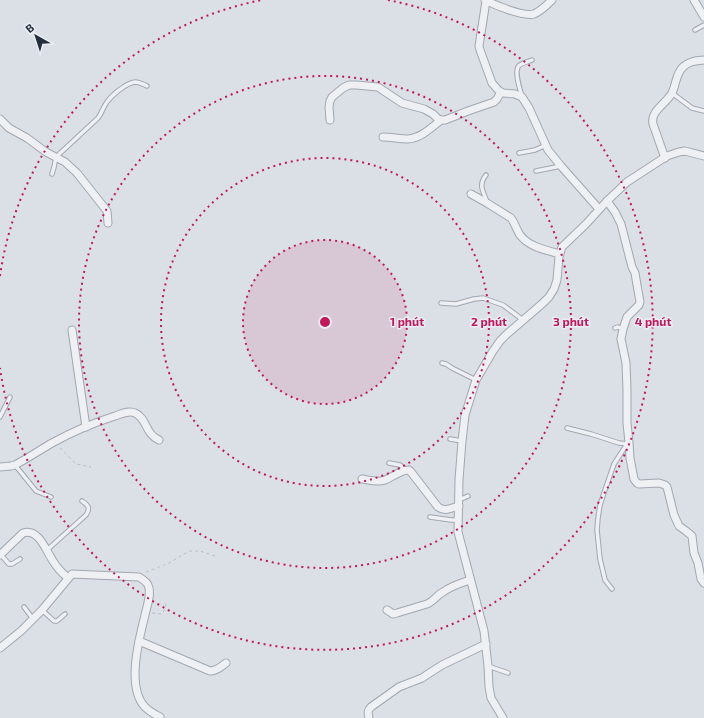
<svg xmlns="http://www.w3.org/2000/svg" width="704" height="718" font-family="'Exo 2',sans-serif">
  <rect width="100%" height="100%" fill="#dbe0e6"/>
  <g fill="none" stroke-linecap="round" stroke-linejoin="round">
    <defs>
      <g id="lane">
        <path d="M695,30L704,25"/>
        <path d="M672,93L692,108L704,111"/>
        <path d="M522,96C520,90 515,73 518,67C520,63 528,62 532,60"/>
        <path d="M519,153L535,150L546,145"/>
        <path d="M536,171L561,166"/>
        <path d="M52,174L54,167L56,157L98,118C102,113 103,107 107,102C112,95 126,83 135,82C139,82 143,84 147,86"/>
        <path d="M486,175C478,185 483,191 487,202"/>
        <path d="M441,303L456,304L474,299L483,298L503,305L523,320"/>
        <path d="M615,328L618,327L623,329"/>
        <path d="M442,363L446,364L452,368L476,380"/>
        <path d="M0,417L10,397"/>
        <path d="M567,428L591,434L619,443L628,444"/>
        <path d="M450,439L462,441"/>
        <path d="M389,463L400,465L405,469"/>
        <path d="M15,465L36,491L51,497"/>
        <path d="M459,500L468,496"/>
        <path d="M430,517L451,520H458"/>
        <path d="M47,550L86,515C91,508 88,505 82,501"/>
        <path d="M1,555L9,564H12L20,559"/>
        <path d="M612,589L605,580L600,559L597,530L598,518L600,505L606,487L614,464L627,444"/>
        <path d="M24,607L33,619"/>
        <path d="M42,610L54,621H57L65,614"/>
        <path d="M488,666L508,673"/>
      </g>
      <g id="street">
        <path d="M485,0C495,5 523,17 534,14C541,11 547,5 552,0"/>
        <path d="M694,0L704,17"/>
        <path d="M486,1L479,46L480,50L492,83L499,91L503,93L515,94L522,97L529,108L548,150L561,166L599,209"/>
        <path d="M0,119L9,128L27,138L46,152L65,162L77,173L107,211L108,223"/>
        <path d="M330,120L329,107L330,101L332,97L343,88L349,85H356L378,87L402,103L424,109L433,114L438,119L441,120H445L468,111L494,102L497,99L501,92"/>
        <path d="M383,137C391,137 400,139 408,139C421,138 431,128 441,120"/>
        <path d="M665,158L653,124C650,111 666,104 672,93C676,85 676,73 683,67C689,61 696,61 704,60"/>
        <path d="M471,194L487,203L511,218C515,223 516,229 520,235C529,247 546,250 560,254"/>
        <path d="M607,201L615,212L621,224L632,267L635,273L637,285L640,302L639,305L627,317L623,329L621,339L626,363L627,390V423L629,443L630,458L634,479L637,483L639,484L659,483L665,485L667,487L674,515L679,526L686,531L692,536L694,553L698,563L701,579L704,583"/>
        <path d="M72,330L86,427"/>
        <path d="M0,467L11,466L15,465C28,458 40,450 52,443C72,432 93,423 115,416C121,414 129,410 135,413C147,418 145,434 159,440"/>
        <path d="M362,479C369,480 377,483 385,480C393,477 400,470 409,470L411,472L438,507C445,512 451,508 459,506"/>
        <path d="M0,555L23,533C39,528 46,551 53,561C57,568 62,573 68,578"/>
        <path d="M387,610L393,614L397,613L427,604C434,601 437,595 443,592C451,586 461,583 470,580"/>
        <path d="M139,641L210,671C216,671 221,667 226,663"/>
        <path d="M0,648L21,631L42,610L72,574L139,577C142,579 146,581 148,585C152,593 147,606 145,615C139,639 126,687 145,707C149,711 154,714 160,717"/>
        <path d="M369,718C368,713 367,711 371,707L399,687L422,678L442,665L486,644"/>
        <path d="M503,718L491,698L489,687L488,666L484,631L458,532L459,480L462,441L465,415L476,380L493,351L500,341L507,334L543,303L549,297L554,289L557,280L559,256L562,247L586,224L607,201L627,182L667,156L679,152L685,151L704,156"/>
      </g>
    </defs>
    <use href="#lane" stroke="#a1a7b0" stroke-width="5.5"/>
    <use href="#street" stroke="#a1a7b0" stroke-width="9"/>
    <g stroke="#babec4" stroke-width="1" stroke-dasharray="3 3" stroke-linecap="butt">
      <path d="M60,448L76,464L91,467"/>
      <path d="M146,572L169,563L189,551H200L218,557"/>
      <path d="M152,613L161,614L164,611L166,603"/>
    </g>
    <use href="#lane" stroke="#eef0f4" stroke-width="3.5"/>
    <use href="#street" stroke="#eef0f4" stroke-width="7"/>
  </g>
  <circle cx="325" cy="322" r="82" fill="#c2185b" fill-opacity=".12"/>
  <g fill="none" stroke="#c2185b" stroke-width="2" stroke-dasharray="2 4">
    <circle cx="325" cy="322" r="82"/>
    <circle cx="325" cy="322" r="164"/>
    <circle cx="325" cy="322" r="246"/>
    <path d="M0 276A328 328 0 0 1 262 0M388 0A328 328 0 1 1 0 368"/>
  </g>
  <circle cx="325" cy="322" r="6" fill="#c2185b" stroke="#eaeef4" stroke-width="2"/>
  <g font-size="12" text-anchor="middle" font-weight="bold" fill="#c2185b" stroke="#eaeef4" stroke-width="3" stroke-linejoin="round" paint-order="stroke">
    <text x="407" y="326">1 phút</text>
    <text x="489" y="326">2 phút</text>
    <text x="571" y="326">3 phút</text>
    <text x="653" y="326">4 phút</text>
  </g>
  <g transform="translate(36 36) rotate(321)" stroke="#eaeef4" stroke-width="3" paint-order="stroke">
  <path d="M0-3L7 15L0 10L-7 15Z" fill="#252e3c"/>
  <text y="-6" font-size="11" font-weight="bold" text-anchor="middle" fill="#252e3c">B</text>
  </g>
</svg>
